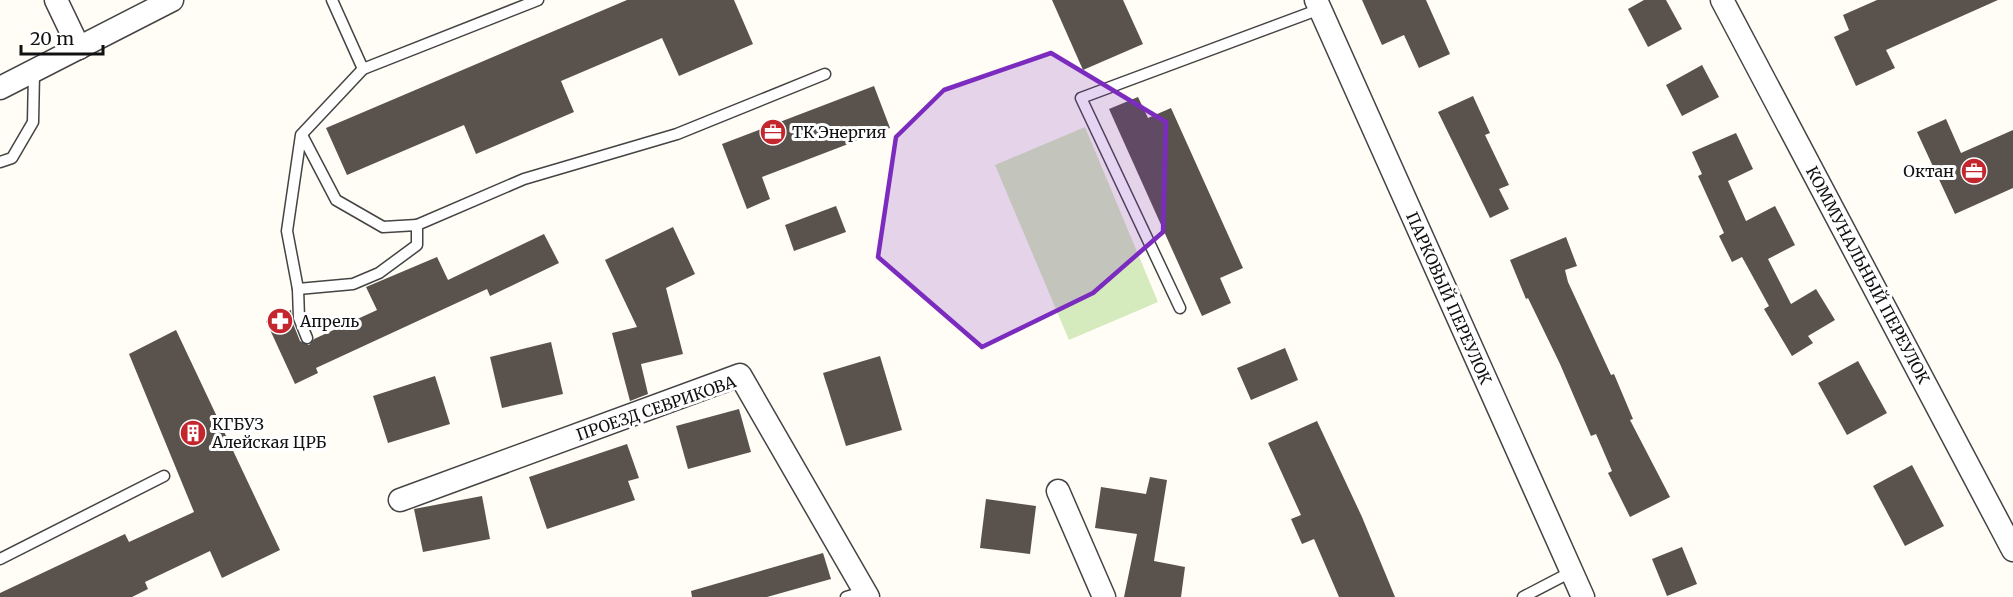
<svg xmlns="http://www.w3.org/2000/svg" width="2013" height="597" font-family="Merriweather,serif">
  <rect width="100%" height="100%" fill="#fffdf5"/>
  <path fill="#d5ebbd" d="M1085,127L1158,302L1069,340L995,165Z"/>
  <g fill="#5a524d">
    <path d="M627,0H734L753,44L679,76L662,38L561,81L574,112L476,154L464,125L347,175L326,128Z"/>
    <path d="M1052,0H1123L1143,44L1083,70Z"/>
    <path d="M1362,0H1426L1450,54L1419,68L1404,35L1382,45Z"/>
    <path d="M1644,0H1666L1682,29L1648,47L1628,9Z"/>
    <path d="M1877,0H1998L1886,50L1895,68L1856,86L1834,37L1849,30L1843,15Z"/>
    <path d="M1702,65L1719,97L1682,116L1666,85Z"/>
    <path d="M874,86L890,128L762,177L770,199L747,209L722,144Z"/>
    <path d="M1473,96L1490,133L1485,135L1509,185L1499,189L1509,209L1490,218L1438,112Z"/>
    <path d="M1138,97L1148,118L1171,108L1243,268L1220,278L1231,303L1202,316L1109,109Z"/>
    <path d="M1946,119L1961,153L2013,130V188L1955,214L1917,132Z"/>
    <path d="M1736,133L1753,169L1728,181L1746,221L1775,206L1795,245L1768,259L1791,304L1816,289L1835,320L1808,336L1813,343L1792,356L1764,309L1769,306L1742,257L1732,262L1719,236L1724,233L1698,176L1702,174L1692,152Z"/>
    <path d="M836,206L846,232L794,251L785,225Z"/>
    <path d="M673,227L695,274L666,288L683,354L641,364L648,394L630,401L612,333L637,327L605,260Z"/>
    <path d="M544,234L559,263L490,296L487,289L316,368L318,373L295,384L266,321L291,310L292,321L300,341L309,345L314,339L377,310L366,287L437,257L448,280Z"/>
    <path d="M1566,237L1577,266L1565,270L1568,282L1611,375L1614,374L1633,419L1630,420L1670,497L1630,517L1608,473L1612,471L1596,434L1591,436L1560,364L1528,298L1526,299L1510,260Z"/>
    <path d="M176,330L280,550L222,578L210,551L145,582L148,589L132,597H0V593L125,534L129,542L194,512L129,354Z"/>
    <path d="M551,342L563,394L502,408L490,357Z"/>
    <path d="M1285,348L1298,380L1251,400L1237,368Z"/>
    <path d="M880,356L902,430L846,446L823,373Z"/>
    <path d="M1858,361L1887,413L1847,435L1818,383Z"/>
    <path d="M435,376L450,424L388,443L373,396Z"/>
    <path d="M739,409L751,452L688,469L676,426Z"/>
    <path d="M1317,421L1362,517L1395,597H1339L1314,539L1302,544L1291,519L1301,515L1268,443Z"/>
    <path d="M627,444L639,478L628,481L635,500L547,529L529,477Z"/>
    <path d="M1912,465L1944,526L1905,546L1873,486Z"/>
    <path d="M1150,477L1167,480L1154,561L1185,567L1181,597H1124L1137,534L1095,528L1101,487L1146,494Z"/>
    <path d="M482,496L490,539L423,552L414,509Z"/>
    <path d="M986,499L1036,506L1030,554L980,548Z"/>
    <path d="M1682,547L1697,584L1667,596L1652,559Z"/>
    <path d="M823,553L831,579L767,597H692L691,591Z"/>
  </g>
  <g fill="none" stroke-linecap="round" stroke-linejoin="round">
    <defs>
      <g id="lane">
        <path d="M332,0L363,69L538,0"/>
        <path d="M302,135L336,200L383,227L417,225"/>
        <path d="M0,162L12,158L33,122L34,73"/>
        <path d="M298,289L353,284L379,273L417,245V225L524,179L677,134L825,74"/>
        <path d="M1180,308L1081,98L1320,9"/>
        <path d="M307,338L299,318L298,289L287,231L301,135L363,69"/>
        <path d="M0,559L164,476"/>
        <path d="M846,597L866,591"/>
        <path d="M1523,597L1571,572"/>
      </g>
      <g id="street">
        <path d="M56,0L79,48"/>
        <path d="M1316,0L1583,597"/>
        <path d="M1722,0L2013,550"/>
        <path d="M0,88L172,0"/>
        <path d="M1058,491L1104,597"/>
        <path d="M400,500L740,375L868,597"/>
      </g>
    </defs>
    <use href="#lane" stroke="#444" stroke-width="13"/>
    <use href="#street" stroke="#444" stroke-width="25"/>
    <use href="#lane" stroke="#fff" stroke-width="10"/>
    <use href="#street" stroke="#fff" stroke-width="22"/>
  </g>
  <path fill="#7b2cbf" fill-opacity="0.2" stroke="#7b2cbf" stroke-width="4.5" stroke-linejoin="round" d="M1051,53L1166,122L1163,232L1093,293L982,347L878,257L896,137L944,90Z"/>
  <defs>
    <symbol id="office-disc" viewBox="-11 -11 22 22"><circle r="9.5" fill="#c4262e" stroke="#fff"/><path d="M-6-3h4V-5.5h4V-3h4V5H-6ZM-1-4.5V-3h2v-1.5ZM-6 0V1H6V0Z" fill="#fff"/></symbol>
    <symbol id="pharmacy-disc" viewBox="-11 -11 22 22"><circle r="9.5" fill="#c4262e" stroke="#fff"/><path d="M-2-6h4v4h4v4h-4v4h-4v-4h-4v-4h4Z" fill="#fff"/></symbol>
    <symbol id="building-disc" viewBox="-11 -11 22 22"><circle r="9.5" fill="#c4262e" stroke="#fff"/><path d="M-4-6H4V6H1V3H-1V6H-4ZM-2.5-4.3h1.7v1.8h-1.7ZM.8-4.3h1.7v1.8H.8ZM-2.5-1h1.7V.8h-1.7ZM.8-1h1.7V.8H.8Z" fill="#fff"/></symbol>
  </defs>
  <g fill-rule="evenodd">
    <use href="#office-disc" x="758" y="117" width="30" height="30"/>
    <use href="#office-disc" x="1959" y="156" width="30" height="30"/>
    <use href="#pharmacy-disc" x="265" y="306" width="30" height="30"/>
    <use href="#building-disc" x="178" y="418" width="30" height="30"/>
  </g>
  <g text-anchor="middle" stroke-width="6" stroke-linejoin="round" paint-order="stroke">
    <g font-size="16" fill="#111" stroke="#fff" text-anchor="start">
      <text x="792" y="138">ТК Энергия</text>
      <text x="1954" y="177" text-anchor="end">Октан</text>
      <text x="300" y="327">Апрель</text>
      <text x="212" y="430">КГБУЗ<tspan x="212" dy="18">Алейская ЦРБ</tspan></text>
    </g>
    <g font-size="16" fill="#111" stroke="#fff">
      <text transform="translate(1868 275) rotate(62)" y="6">КОММУНАЛЬНЫЙ ПЕРЕУЛОК</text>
      <text transform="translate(1449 298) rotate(66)" y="6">ПАРКОВЫЙ ПЕРЕУЛОК</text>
      <text transform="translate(656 408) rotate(-19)" y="6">ПРОЕЗД СЕВРИКОВА</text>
    </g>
  </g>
  <path d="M21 45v9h82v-9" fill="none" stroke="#111111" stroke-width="3"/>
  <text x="30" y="45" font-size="18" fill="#111111" stroke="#ffffff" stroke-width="4.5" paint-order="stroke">20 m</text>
</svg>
